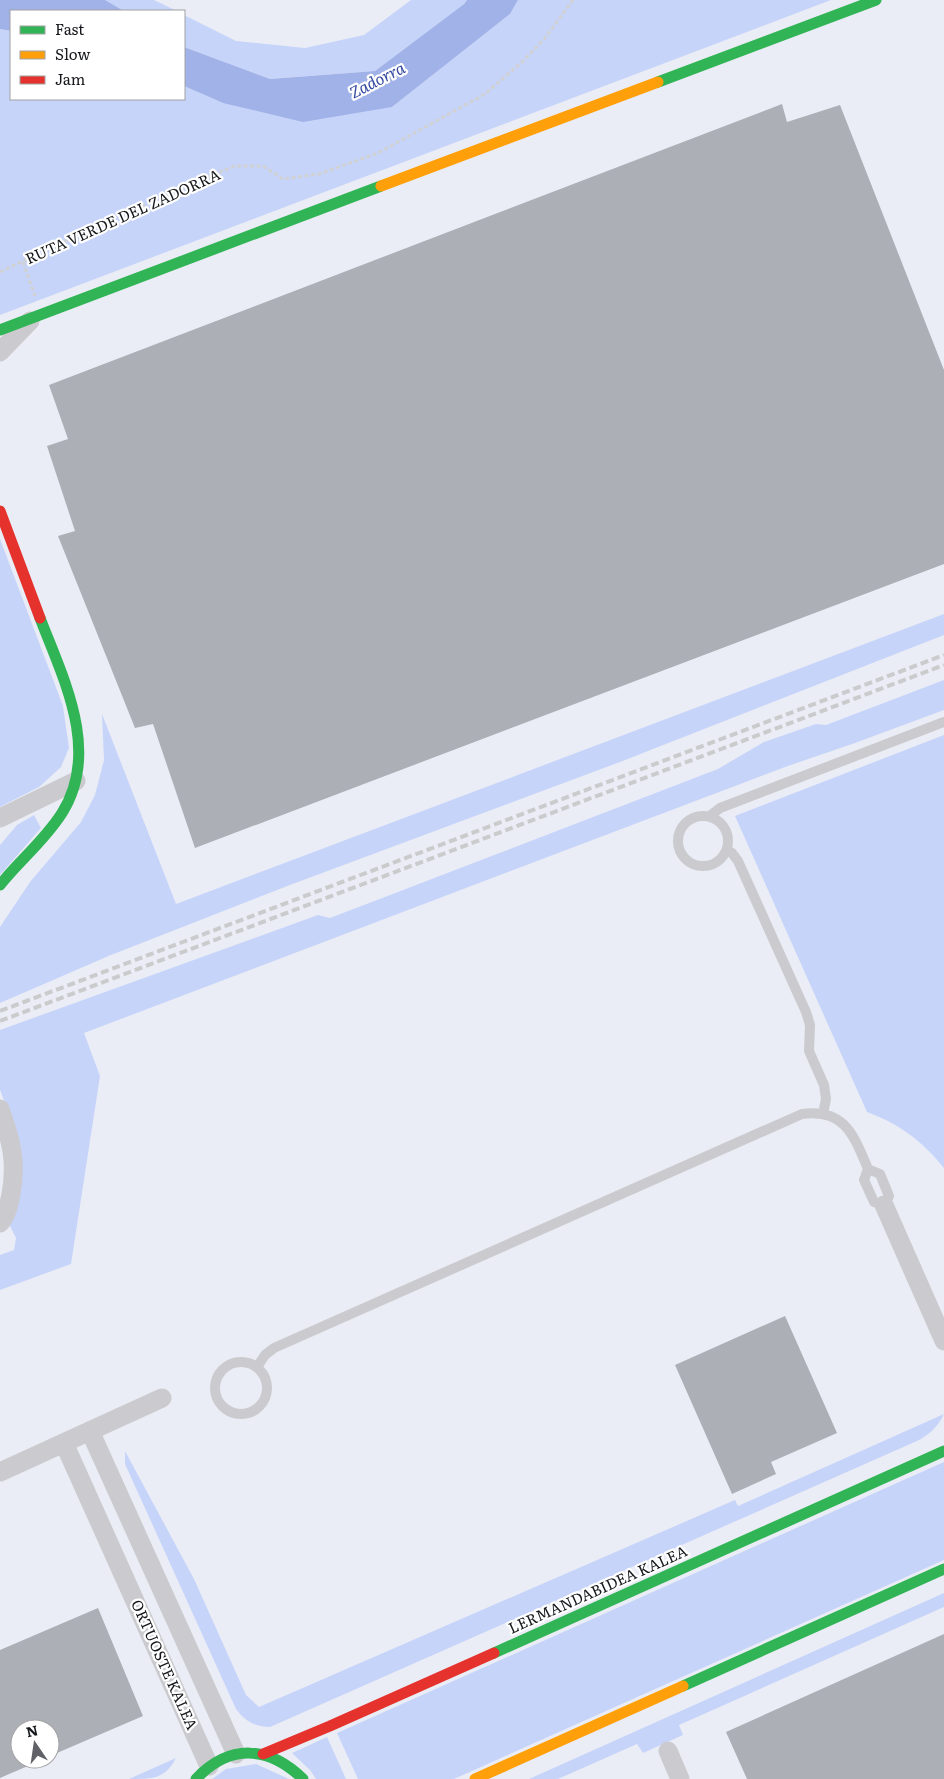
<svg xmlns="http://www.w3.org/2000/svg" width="944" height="1779" font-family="Literata,serif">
  <rect width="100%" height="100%" fill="#eaedf5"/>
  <g fill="#c7d4fa">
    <path d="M105,0H154L177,11H124Z"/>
    <path d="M411,0H467L464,4L375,71L270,79L184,47V15L236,41L305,48L364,35Z"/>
    <path d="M518,0H831L0,315V29L11,31V99H184V86L223,103L392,107L510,14Z"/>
    <path d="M0,539L63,706L69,748L61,767L39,787L0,807Z"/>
    <path d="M944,614V635L620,762L290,885L111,955L0,1003V927L30,882L81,822L95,795L104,760L102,714L176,904Z"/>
    <path d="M944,680V710L855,743L785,767L84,1033L100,1076L71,1264L0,1290V1255L14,1250L16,1238L8,1222L10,1116L0,1090V1030L318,915L330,918L718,769L764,742L816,724L826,725Z"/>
    <path d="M944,735V1168C921,1140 901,1125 867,1112L735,816Z"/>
    <path d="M34,815L41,828L0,875V845L17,825Z"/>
    <path d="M944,1414C937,1428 930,1434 917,1441L270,1727C255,1727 245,1721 236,1709L125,1464V1451L194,1579L246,1695L259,1707L735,1500L738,1506Z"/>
    <path d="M944,1462V1560L454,1779H358L337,1733Z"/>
    <path d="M944,1593V1607L679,1725L683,1735L643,1753L637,1744L558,1779H529Z"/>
    <path d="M327,1737L346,1779H316L310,1770L292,1753Z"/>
    <path d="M176,1758C165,1779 153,1779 129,1779Z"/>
    <path d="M256,1764L289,1779H212L226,1769Z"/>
  </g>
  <g fill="#a0b2e7">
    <path d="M0,0H105L124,11H11V31L0,29Z"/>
    <path d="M467,0H518L510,14L392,107L303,122L223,103L184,86V47L270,79L375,71L464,4Z"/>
  </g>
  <g fill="#acafb5">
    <path d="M782,104L787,122L840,105L944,370V564L195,848L153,724L135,728L58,536L75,531L47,446L68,439L49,385Z"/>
    <path d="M785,1316L837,1433L771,1462L776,1474L732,1494L675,1365Z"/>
    <path d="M98,1608L143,1716L50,1756V1729H20V1759H44L0,1778V1650Z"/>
    <path d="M944,1634V1779H747L726,1732Z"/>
  </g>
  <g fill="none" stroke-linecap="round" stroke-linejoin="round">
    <g stroke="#d0d1d3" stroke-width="3" stroke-dasharray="4 2.5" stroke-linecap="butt">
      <path d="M23,262L35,296"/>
      <path d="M0,272L95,227L205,178L235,166H263L283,179L319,174L378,153L485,94L523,61L545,38L573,0"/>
    </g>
    <g stroke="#cbcbcf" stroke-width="10">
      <circle cx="703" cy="841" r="25"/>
      <path d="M710,816L720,808L944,722"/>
      <path d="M727,850L732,853L738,861L806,1012L810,1025L809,1051L824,1085L826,1099L823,1114"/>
      <circle cx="241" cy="1388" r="26"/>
      <path d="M257,1367L265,1355L274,1348L802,1114C845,1108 854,1136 868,1169L864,1180L874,1202L884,1205L889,1196L880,1174L868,1169"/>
    </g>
    <g stroke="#cbcbcf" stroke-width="19">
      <path d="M0,352L30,321"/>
      <path d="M0,818L76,781"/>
      <path d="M0,1109C11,1140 17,1161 11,1194C9,1204 7,1215 0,1223"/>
      <path d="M884,1205L944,1341"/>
      <path d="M90,1431L236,1754"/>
      <path d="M64,1443L209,1766"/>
      <path d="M0,1472L162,1398"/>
      <path d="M668,1751L680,1779"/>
    </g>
    <g stroke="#30b455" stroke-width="11">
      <path d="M658,82L876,0"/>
      <path d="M0,330L381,186"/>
      <path d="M0,885C20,860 45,840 62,813C101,751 63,678 40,618"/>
      <path d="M494,1653L944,1451"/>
      <path d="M683,1686L944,1569"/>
      <path d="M196,1779C230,1743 269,1746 303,1779"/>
    </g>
    <g stroke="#ff9f0a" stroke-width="11">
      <path d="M381,186L658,82"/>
      <path d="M475,1779L683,1686"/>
    </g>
    <g stroke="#e5322d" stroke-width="11">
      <path d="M0,511L40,618"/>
      <path d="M263,1754L330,1726L494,1653"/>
    </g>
    <g stroke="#cacbcd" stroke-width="4" stroke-dasharray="8 4" stroke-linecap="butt">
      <path d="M0,1011L944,655"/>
      <path d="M0,1021L944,665"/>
    </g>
  </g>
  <g text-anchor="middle" stroke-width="4.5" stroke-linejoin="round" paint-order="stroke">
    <g font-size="15" fill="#15171b" stroke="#fff">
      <text transform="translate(123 217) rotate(-24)" y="5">RUTA VERDE DEL ZADORRA</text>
      <text transform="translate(598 1590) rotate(-24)" y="5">LERMANDABIDEA KALEA</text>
      <text transform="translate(164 1665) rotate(66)" y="5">ORTUOSTE KALEA</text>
    </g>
    <g font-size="16" font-style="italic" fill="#364ba1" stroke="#fff">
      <text transform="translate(377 80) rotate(-27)" y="6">Zadorra</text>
    </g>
  </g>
  <rect x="10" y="10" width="175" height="90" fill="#ffffff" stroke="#a1a2a4"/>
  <rect x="20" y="26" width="25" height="8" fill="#30b455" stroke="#a1a2a4"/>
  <text x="55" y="35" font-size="15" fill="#15171b">Fast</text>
  <rect x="20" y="51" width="25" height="8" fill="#ff9f0a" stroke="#a1a2a4"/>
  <text x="55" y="60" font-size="15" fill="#15171b">Slow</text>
  <rect x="20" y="76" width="25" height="8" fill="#e5322d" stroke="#a1a2a4"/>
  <text x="55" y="85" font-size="15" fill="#15171b">Jam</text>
  <g transform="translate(35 1744) rotate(347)"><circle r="24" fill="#ffffff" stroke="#a1a2a4"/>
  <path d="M0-4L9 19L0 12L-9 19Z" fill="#606267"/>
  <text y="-8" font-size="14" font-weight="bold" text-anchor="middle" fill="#15171b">N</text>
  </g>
</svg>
